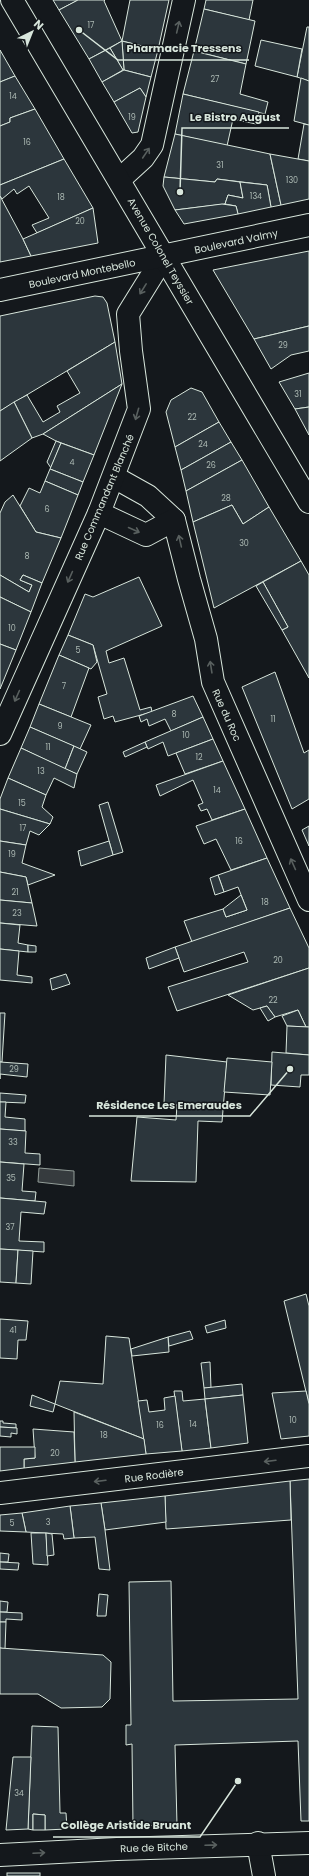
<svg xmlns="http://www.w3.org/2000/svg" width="309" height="1876" font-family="Poppins,sans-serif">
  <rect width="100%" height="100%" fill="#14181c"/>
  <path fill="#363b3e" stroke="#939e99" d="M39,1168L74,1171V1186L38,1182Z"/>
  <g fill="#2c363c" stroke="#d8e6dc">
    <path d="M53,0H78L59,10Z"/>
    <path d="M78,0H105L104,1L122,41L89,59L59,10Z"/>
    <path d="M130,0H169L158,50L122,41Z"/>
    <path d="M206,0H253L249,20L204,9Z"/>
    <path d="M204,9L255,21L246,64L194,51Z"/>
    <path d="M307,27H309V81L297,77Z"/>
    <path d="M261,40L302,49L297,77L255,66Z"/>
    <path d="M122,41L158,50L151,77L124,70Z"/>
    <path d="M122,41L124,70H123L110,48Z"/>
    <path d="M110,48L123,70L102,82L89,59Z"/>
    <path d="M0,50L15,76L0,82Z"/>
    <path d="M194,51L246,64L240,94L268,102L265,114L183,94Z"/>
    <path d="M124,70L151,77L146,97L140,88L114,102L102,82Z"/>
    <path d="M15,76L35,109L10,118V122L0,126V82Z"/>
    <path d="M301,78L309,81V125L294,121Z"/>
    <path d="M140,88L146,97L138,132L132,133L114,102Z"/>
    <path d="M183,94L259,112L256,124L233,119L227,146L175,134Z"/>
    <path d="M35,109L64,159L0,185V126L10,122V118Z"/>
    <path d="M304,124L309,125V161L298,159Z"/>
    <path d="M175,134L270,154L281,205L271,207L267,185L217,179L215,182L164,177Z"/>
    <path d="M270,154L309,161V199L281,205Z"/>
    <path d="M64,159L93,208L37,233L32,225L49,218L29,186L17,194L14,189L2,199L0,196V185Z"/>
    <path d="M164,177L215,182L217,179L240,182L243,198L228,195L225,204L175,210L163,186Z"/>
    <path d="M240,182L267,185L271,207L238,214L236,206L225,204L228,195L243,198Z"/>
    <path d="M0,196L23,239L31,256L0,262Z"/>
    <path d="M222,204L236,206L238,214L184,224L175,210Z"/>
    <path d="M93,208L98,243L31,256L23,239Z"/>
    <path d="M309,251V326L254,339L213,270Z"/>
    <path d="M95,296L103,297L107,303L115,342L0,411V316Z"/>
    <path d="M309,326V351L291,355L271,369L254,339Z"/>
    <path d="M115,342L122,384L43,434L32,438L14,402L27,395L43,422L60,412L57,406L80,393L67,371Z"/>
    <path d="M309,373V407L295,409L279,382Z"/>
    <path d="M122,384L94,455L56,441L43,434Z"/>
    <path d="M191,388L202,392L219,422L175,447L166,412L171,400Z"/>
    <path d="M14,402L32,438L0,461V411Z"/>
    <path d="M309,407V435L295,409Z"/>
    <path d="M219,422L231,442L181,470L175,447Z"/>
    <path d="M56,441L61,443L51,468L47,462Z"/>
    <path d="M231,442L242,460L186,491L181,470Z"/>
    <path d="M61,443L94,455L83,482L50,469Z"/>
    <path d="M242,460L269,507L243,524L232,505L193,522L186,491Z"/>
    <path d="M50,469L83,482L78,495L45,481Z"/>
    <path d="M45,481L78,495L61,538L36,532L20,506L29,488L40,493Z"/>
    <path d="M13,495L36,532L61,538L42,583L23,575L20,580L32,585L29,592L0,575V513L5,502Z"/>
    <path d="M232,505L243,524L269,507L301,561L214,608L193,522Z"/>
    <path d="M301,561L309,575V678L282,630L288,627L263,582Z"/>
    <path d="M0,575L29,592L32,585L20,580L23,575L42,583L31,612L0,597Z"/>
    <path d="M139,577L162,626L106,651L109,663L124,658L140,710L151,707L152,712L115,722L113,716L104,719L98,697L107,694L93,645L68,635L85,594L93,597Z"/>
    <path d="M263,582L288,627L282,630L256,586Z"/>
    <path d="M0,597L31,612L16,650L0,644Z"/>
    <path d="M68,635L93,645L97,662L91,669L59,655Z"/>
    <path d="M0,644L16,650L0,689Z"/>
    <path d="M59,655L89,668L71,717L39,704Z"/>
    <path d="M275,672L304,753L309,750V799L292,809L242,687Z"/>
    <path d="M193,696L203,717L171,731L165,719L149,726L147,719L141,722L139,716Z"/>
    <path d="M39,704L91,725L80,749L30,727Z"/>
    <path d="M203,717L213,739L168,756L163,742L148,749L145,742Z"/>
    <path d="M30,727L74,746L65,769L21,748Z"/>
    <path d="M213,739L223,761L185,774L176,753Z"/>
    <path d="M145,742L147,747L125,757L123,752Z"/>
    <path d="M74,746L87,752L77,774L65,769Z"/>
    <path d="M21,748L77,774L74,788L54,778L46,795L8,778Z"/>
    <path d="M223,761L245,809L212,820L207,809L201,811L198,805L203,803L193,780L160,796L156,785Z"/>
    <path d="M8,778L46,795L42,807L53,817L50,824L0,809V799Z"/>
    <path d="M108,802L123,852L113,855L99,805Z"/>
    <path d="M0,809L50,824L39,835L30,831L26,845L0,841Z"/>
    <path d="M245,809L267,858L231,870L216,839L204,844L196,826Z"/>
    <path d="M309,826V846L302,830Z"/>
    <path d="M0,841L26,845L22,863L55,875L28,885L26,877L0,872Z"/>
    <path d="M109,841L113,855L81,866L78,851Z"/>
    <path d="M267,858L290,908L192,942L184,921L223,909L226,917L247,910L238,887L224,892L218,875Z"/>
    <path d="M0,872L26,877L32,903L0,900Z"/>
    <path d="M218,875L224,892L215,895L210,878Z"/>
    <path d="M241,895L247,910L226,917L223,909Z"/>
    <path d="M0,900L32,903L37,926L0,923Z"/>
    <path d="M290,908L309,948V968L177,1011L168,987L248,962L244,952L184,972L175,947Z"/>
    <path d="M0,923L20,925L18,943L28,945V952L0,949Z"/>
    <path d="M28,945L36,946V952H28Z"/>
    <path d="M175,947L179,958L149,969L146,958Z"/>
    <path d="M0,949L19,951L17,975L32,977V983L0,980Z"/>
    <path d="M309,968V1027H306L298,1010L275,1017L267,1006L253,1010L228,995Z"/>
    <path d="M66,974L70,984L52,990L50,979Z"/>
    <path d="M267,1006L275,1017L268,1021L260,1008Z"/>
    <path d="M298,1010L306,1027L287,1026L282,1016Z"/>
    <path d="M0,1013H5L2,1062H0Z"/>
    <path d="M287,1026L309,1027V1055L286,1053Z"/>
    <path d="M272,1052L309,1055V1075H301L300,1087L271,1085Z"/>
    <path d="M166,1055L227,1062L222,1122L198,1121L196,1182L131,1181L137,1117L176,1120L177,1105L164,1104Z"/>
    <path d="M227,1058L272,1062L270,1095L224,1092Z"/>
    <path d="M0,1062L28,1064L27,1077L0,1074V1079Z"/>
    <path d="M0,1093L26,1095L25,1103L0,1102Z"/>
    <path d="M0,1102H6L5,1117L25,1119V1131L0,1129Z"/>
    <path d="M0,1129L26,1131L25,1153L40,1154V1165L0,1162Z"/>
    <path d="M0,1162L24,1164L22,1191L36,1192L35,1201L0,1198Z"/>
    <path d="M0,1198L46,1202L44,1214L21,1212L19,1241L44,1242V1252L0,1249Z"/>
    <path d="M0,1249L18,1250L16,1283L0,1282Z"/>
    <path d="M18,1250L33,1251L31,1284L16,1283Z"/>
    <path d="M306,1294L309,1306V1404L284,1301Z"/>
    <path d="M0,1319L28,1321L26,1340H18L17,1359L0,1358Z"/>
    <path d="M225,1320L226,1328L207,1333L205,1326Z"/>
    <path d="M190,1331L193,1339L169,1346L168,1337Z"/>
    <path d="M106,1336L129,1338L144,1439L55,1404L60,1381L103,1384Z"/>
    <path d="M168,1337L169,1352L132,1356L131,1349Z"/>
    <path d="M210,1362L211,1388H204L201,1363Z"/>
    <path d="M242,1384L243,1395L205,1399L204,1388Z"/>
    <path d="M174,1391H182L183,1401L205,1399L211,1448L182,1451Z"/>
    <path d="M306,1391L309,1404V1436L281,1439L272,1393Z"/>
    <path d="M32,1395L55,1404L53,1412L30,1406Z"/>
    <path d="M243,1395L248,1443L211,1448L205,1399Z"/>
    <path d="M175,1396L182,1451L146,1454L138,1401L147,1400L149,1412L165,1410L164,1398Z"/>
    <path d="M74,1412L144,1439L146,1454L75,1462Z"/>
    <path d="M0,1421H3V1423L16,1424V1428L0,1427Z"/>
    <path d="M0,1427L17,1428V1434L11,1433V1437L0,1436Z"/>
    <path d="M33,1429L74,1432L75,1462L24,1468V1459L35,1458Z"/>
    <path d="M0,1447H35V1458L24,1459V1468L0,1471Z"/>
    <path d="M309,1479V1821H301L298,1741L175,1745L177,1825L133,1826L132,1744L126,1745V1725H131L129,1582L171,1581L173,1701L298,1699L290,1481Z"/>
    <path d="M290,1481L291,1520L166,1529L165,1496Z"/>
    <path d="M165,1496L166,1522L105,1530L101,1503Z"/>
    <path d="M101,1503L105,1530L110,1570L99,1569L95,1537L74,1538L70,1506Z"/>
    <path d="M70,1506L74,1538L64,1539L63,1534L26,1532L22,1513Z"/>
    <path d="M22,1513L26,1532L0,1531V1515Z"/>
    <path d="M31,1533H46L48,1565L33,1564Z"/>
    <path d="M46,1533L52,1534L54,1555L47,1556Z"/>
    <path d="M0,1553L9,1554L8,1562H0Z"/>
    <path d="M0,1562L19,1563L18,1570L0,1569Z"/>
    <path d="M99,1594L108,1595L106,1616H97Z"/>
    <path d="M0,1601L8,1602L7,1612H0Z"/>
    <path d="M0,1612L22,1613V1620L6,1619V1622H0Z"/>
    <path d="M0,1622H6L5,1649L0,1648Z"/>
    <path d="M0,1648L103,1655L111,1662L110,1699L102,1707L61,1708L38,1694H0Z"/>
    <path d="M32,1726L58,1727L60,1813H66L67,1829L45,1830V1815L33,1814V1830L28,1829Z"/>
    <path d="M13,1757H31L28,1829L6,1830Z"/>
    <path d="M33,1814L45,1815V1830H33Z"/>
    <rect x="7" y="1873" width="33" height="3"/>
  </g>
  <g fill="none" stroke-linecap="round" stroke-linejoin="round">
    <defs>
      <g id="minor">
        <path d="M119,180L143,158L152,145L184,0"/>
        <path d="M114,477L148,496L174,520L189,579L206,639L213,682L309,900"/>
        <path d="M99,513L146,535L174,520"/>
        <path d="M0,734L99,513L139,409L131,351L128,314L164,256"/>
        <path d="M0,1493L309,1456"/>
        <path d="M258,1843L264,1876"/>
        <path d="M0,1855L117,1849L309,1843"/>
      </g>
      <g id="major">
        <path d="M12,0L309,502"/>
        <path d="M0,290L309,225"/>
      </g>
    </defs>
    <use href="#minor" stroke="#d8e6dc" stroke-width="24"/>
    <use href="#major" stroke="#d8e6dc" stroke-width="24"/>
    <use href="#minor" stroke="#14181c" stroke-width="22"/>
    <use href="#major" stroke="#14181c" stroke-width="22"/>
  </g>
  <defs><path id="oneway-shaft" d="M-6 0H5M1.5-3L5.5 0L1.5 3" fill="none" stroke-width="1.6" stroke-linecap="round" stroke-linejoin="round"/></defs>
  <g stroke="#59605f">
    <use href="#oneway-shaft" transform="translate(178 27) rotate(-77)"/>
    <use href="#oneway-shaft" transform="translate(146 153) rotate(-56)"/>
    <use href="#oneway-shaft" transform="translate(143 289) rotate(122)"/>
    <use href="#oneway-shaft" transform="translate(137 414) rotate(106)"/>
    <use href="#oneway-shaft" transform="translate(134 530) rotate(24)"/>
    <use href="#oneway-shaft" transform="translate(180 541) rotate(-103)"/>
    <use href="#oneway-shaft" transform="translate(70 577) rotate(114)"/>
    <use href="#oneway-shaft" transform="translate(211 667) rotate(-99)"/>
    <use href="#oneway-shaft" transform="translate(17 696) rotate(114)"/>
    <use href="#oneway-shaft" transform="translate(293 864) rotate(-114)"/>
    <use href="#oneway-shaft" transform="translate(270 1461) rotate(173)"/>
    <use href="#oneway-shaft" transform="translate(100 1481) rotate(173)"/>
    <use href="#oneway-shaft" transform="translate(211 1845) rotate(-2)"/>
    <use href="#oneway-shaft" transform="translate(39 1853) rotate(-3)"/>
  </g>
  <g text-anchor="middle" stroke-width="3" stroke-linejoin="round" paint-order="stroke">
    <g font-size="8" fill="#adbab4">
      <text x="91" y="28">17</text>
      <text x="215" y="82">27</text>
      <text x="13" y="99">14</text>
      <text x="132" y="120">19</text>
      <text x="27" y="145">16</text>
      <text x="220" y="168">31</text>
      <text x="292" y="183">130</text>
      <text x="256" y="199">134</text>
      <text x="61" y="200">18</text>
      <text x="80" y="224">20</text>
      <text x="283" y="348">29</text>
      <text x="298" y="397">31</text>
      <text x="192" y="420">22</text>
      <text x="203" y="447">24</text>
      <text x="72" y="465">4</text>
      <text x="211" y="468">26</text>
      <text x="226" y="501">28</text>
      <text x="47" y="512">6</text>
      <text x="244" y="546">30</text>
      <text x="27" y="559">8</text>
      <text x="12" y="631">10</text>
      <text x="78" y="653">5</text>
      <text x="64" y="689">7</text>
      <text x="174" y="717">8</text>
      <text x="273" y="722">11</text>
      <text x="60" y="729">9</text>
      <text x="186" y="738">10</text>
      <text x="48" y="750">11</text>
      <text x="199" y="760">12</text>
      <text x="41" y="774">13</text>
      <text x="217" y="793">14</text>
      <text x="22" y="806">15</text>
      <text x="23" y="831">17</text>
      <text x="239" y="844">16</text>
      <text x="12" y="857">19</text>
      <text x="15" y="895">21</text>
      <text x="265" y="905">18</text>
      <text x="17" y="916">23</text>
      <text x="278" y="963">20</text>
      <text x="273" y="1003">22</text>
      <text x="14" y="1072">29</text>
      <text x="13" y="1145">33</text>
      <text x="11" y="1181">35</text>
      <text x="10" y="1230">37</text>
      <text x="13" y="1333">41</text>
      <text x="293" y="1423">10</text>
      <text x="193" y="1427">14</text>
      <text x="160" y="1428">16</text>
      <text x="104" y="1438">18</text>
      <text x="55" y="1456">20</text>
      <text x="48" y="1525">3</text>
      <text x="12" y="1526">5</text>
      <text x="19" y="1796">34</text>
    </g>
    <g font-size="10" fill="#d8e6dc" stroke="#14181c">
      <text transform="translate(236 241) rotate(-12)" y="4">Boulevard Valmy</text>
      <text transform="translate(161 251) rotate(60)" y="4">Avenue Colonel Teyssier</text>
      <text transform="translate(82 273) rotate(-12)" y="4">Boulevard Montebello</text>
      <text transform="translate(104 497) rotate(-67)" y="4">Rue Commandant Blanché</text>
      <text transform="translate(227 715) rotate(66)" y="4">Rue du Roc</text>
      <text transform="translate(154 1475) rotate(-7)" y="4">Rue Rodière</text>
      <text transform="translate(154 1847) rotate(-2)" y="4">Rue de Bitche</text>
    </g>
  </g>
  <path fill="none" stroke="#d8e6dc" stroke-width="1.5" d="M79 30L118 60H249M180 192L182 128H289M290 1069L250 1116H89M238 1781L200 1837H53"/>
  <g fill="#d8e6dc" stroke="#14181c" stroke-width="1.5">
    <circle cx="79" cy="30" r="4"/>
    <circle cx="180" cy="192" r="4"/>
    <circle cx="290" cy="1069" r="4"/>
    <circle cx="238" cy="1781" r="4"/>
  </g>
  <g font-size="11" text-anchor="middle" font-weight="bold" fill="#d8e6dc" stroke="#14181c" stroke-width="3" stroke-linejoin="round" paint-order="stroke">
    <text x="184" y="52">Pharmacie Tressens</text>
    <text x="235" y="121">Le Bistro August</text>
    <text x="169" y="1109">Résidence Les Emeraudes</text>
    <text x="126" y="1829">Collège Aristide Bruant</text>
  </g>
  <g transform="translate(32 32) rotate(43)" stroke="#14181c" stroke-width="3" paint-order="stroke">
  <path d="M0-3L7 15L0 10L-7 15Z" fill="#d8e6dc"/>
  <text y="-6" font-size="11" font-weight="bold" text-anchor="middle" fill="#d8e6dc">N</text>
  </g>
</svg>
